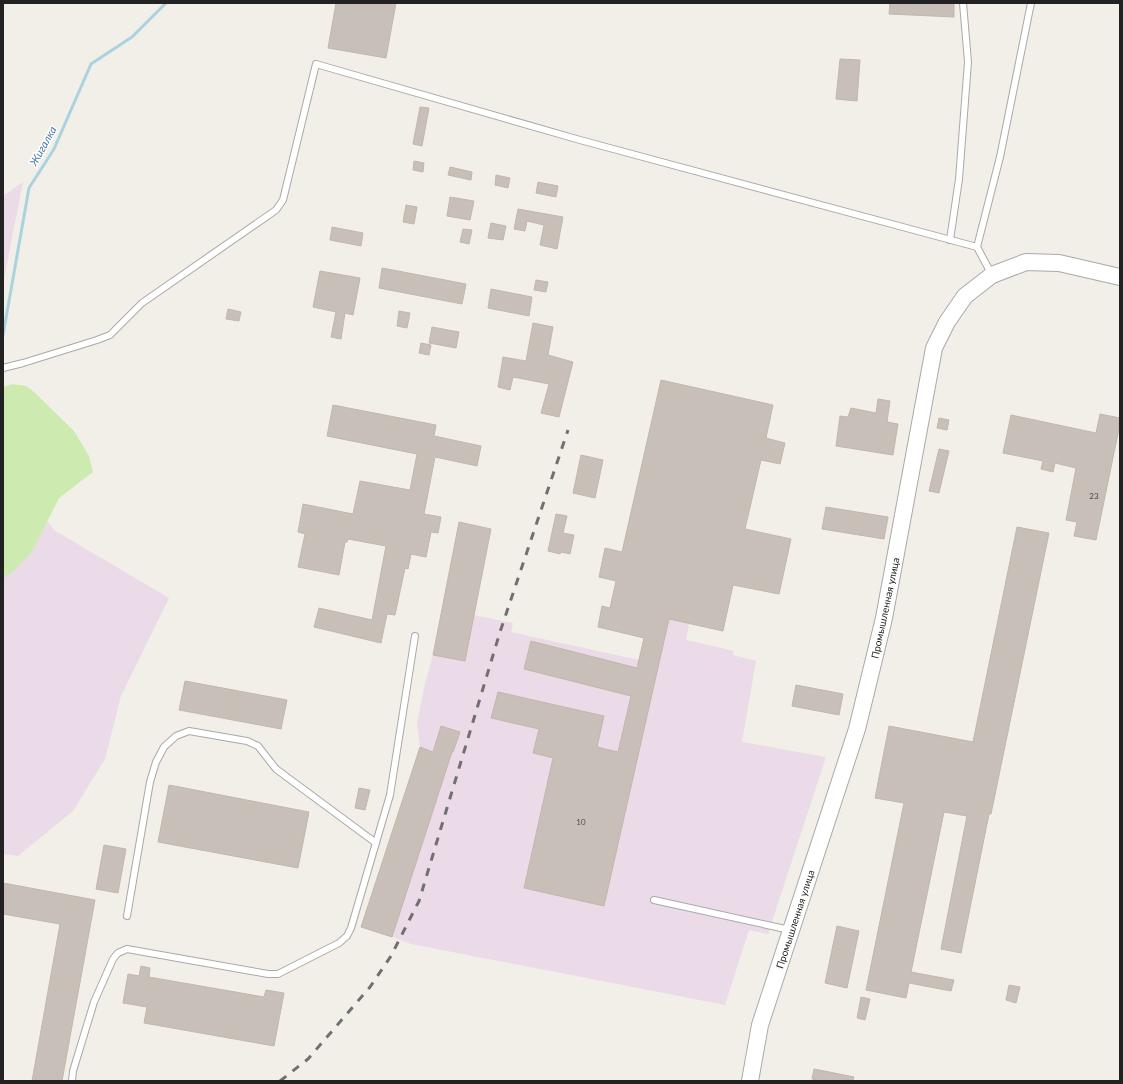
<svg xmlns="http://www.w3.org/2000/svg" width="1123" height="1084" font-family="Lato,sans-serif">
  <rect width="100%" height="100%" fill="#f2efe9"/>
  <g fill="#ebdbe8">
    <path d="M23,182L3,284V196Z"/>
    <path d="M3,444L43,515L54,530L169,598L121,696L105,759L73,811L18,856L3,854Z"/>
    <path d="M474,615L513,623L511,632L639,660L649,615L689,624L686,640L734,651L733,655L756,661L742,742L826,757L768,934L749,930L725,1005L411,944L392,937L450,757L420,747L417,723L424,688L433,655Z"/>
  </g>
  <path fill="#cdebb0" d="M12,384L26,386L33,391L74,431L89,456L93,472L59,498L33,550L18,567L3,579V387Z"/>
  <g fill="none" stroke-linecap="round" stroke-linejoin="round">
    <path stroke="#aad3df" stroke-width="3" d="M3,335L29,188L54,149L91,64L132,37L166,3"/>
  </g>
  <g fill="#c7bfb8" stroke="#c4b6ab">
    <path d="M336,3H396L386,58L328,48Z"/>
    <path d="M890,3H954V17L889,14Z"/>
    <path d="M840,59L860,60L857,101L836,99Z"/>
    <path d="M420,107L429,108L422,146L413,144Z"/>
    <path d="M414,161L424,163L423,172L413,170Z"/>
    <path d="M450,167L472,172L471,180L448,175Z"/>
    <path d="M496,175L510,178L508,188L495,185Z"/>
    <path d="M538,182L558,186L556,197L536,193Z"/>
    <path d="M450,197L474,201L470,220L447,216Z"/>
    <path d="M406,205L417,207L414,224L403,222Z"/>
    <path d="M518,209L563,217L557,249L540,245L544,225L527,221L525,231L514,229Z"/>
    <path d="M491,223L506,226L503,240L488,238Z"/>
    <path d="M332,227L363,233L361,246L330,240Z"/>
    <path d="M463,229L472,230L469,244L460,242Z"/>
    <path d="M382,268L466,284L462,304L379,288Z"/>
    <path d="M320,271L360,278L353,315L345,313L341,339L331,337L336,312L313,307Z"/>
    <path d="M536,280L548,282L546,292L534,290Z"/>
    <path d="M491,289L532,297L529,316L488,308Z"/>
    <path d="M228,309L241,312L239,321L226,319Z"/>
    <path d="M399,311L410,313L407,328L397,326Z"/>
    <path d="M533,323L553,327L548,355L573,362L559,417L541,413L549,384L513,377L510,390L498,387L503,357L526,361Z"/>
    <path d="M432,327L459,332L456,348L429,343Z"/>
    <path d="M421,343L431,345L429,355L419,353Z"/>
    <path d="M661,380L773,405L766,438L785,443L780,464L761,460L745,529L791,539L779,594L733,585L723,631L669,619L604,906L524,888L553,758L533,753L539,729L491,718L498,692L604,716L597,747L618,752L631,696L524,669L531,641L637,668L644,638L598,627L602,606L610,608L616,581L599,577L605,548L622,552Z"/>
    <path d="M878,399L890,401L887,422L898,424L893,455L836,446L840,416L848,417L851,408L876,413Z"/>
    <path d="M333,405L436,425L434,436L481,446L477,466L435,457L424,514L441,517L438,533L431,532L426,557L411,554L408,569L405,568L395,615L387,614L381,643L314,627L319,608L372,620L386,546L348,539L347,542H345L339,575L298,567L305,534L298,532L303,504L353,514L360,481L410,490L417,454L327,436Z"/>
    <path d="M1100,414L1120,418V424L1096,540L1074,536L1077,522L1066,520L1076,468L1055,463L1053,472L1041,469L1043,461L1003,453L1011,415L1096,433Z"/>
    <path d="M939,418L949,420L947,430L937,428Z"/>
    <path d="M939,449L949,451L939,493L929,491Z"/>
    <path d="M581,455L603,460L595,498L573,493Z"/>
    <path d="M826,507L888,517L884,539L822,529Z"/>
    <path d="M556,514L567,516L563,533L574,535L570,554L561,552L560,554L548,551Z"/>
    <path d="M459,522L491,529L465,661L433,655Z"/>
    <path d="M1017,527L1049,533L991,814H989L961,953L941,949L967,816L944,812L911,972L954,980L951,991L909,983L906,998L866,990L904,803L875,798L889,726L973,742Z"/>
    <path d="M185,681L287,700L281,729L179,710Z"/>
    <path d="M796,685L843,694L839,715L792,706Z"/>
    <path d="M441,726L460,732L453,752H452L392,937L361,927L420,747L433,752Z"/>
    <path d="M169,785L309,812L298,868L158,842Z"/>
    <path d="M359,788L370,790L365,810L355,808Z"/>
    <path d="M104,845L126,849L118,893L96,889Z"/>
    <path d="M3,883L95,900L62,1081H32L60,924L3,914Z"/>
    <path d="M837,926L859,931L847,988L825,983Z"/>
    <path d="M141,966L150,968L149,977L264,997L266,990L284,993L274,1046L144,1023L147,1007L123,1003L128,974L139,976Z"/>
    <path d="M1009,985L1020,987L1016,1003L1006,1000Z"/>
    <path d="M861,997L870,999L865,1020L857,1018Z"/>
    <path d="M814,1069L854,1077L853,1081H822L812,1079Z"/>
  </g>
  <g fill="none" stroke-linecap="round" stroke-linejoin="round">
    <defs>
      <g id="service">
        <path d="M950,240L959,179L968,62L963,3"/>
        <path d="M977,247L1000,157L1031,3"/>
        <path d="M3,368L23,363L97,340L110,335L142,303L276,210L283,200L316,64L580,140L977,247L992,275"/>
        <path d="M654,900L790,930"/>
        <path d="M127,916L150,782L156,762L164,747L176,736L189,731L247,741L258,746L276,769L376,843"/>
        <path d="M72,1081L73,1071L94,1002L113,959L118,953L127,949L268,974H278L339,943L347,936L351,928L390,795L415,636"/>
      </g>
      <path id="tertiary" d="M750,1081L760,1025L857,729L884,618L934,348L947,322L965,296L992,275L1026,262L1059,263L1120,277"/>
    </defs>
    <use href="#service" stroke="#a9a9a9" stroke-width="8"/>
    <use href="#tertiary" stroke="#a9a9a9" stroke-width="18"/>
    <use href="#service" stroke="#fff" stroke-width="6"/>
    <use href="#tertiary" stroke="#fff" stroke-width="16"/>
    <path stroke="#707070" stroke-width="3" stroke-dasharray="8 8" stroke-linecap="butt" d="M280,1081L308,1059L370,987L391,956L419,901L500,632L568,430"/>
  </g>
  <g text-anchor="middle" stroke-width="3" stroke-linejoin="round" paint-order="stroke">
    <g font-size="8" fill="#4b4948">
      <text x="1094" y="499">23</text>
      <text x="581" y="825">10</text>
    </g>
    <g font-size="10" fill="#222" stroke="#fff">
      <text transform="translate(885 608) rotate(-78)" y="4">Промышленная улица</text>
      <text transform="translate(795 919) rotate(-72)" y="4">Промышленная улица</text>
    </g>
    <g font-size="11" font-style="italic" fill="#4a7aab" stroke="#fff">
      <text transform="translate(43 146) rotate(-61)" y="4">Жигалка</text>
    </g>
  </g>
  <rect width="1123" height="1084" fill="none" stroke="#222222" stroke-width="8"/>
</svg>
